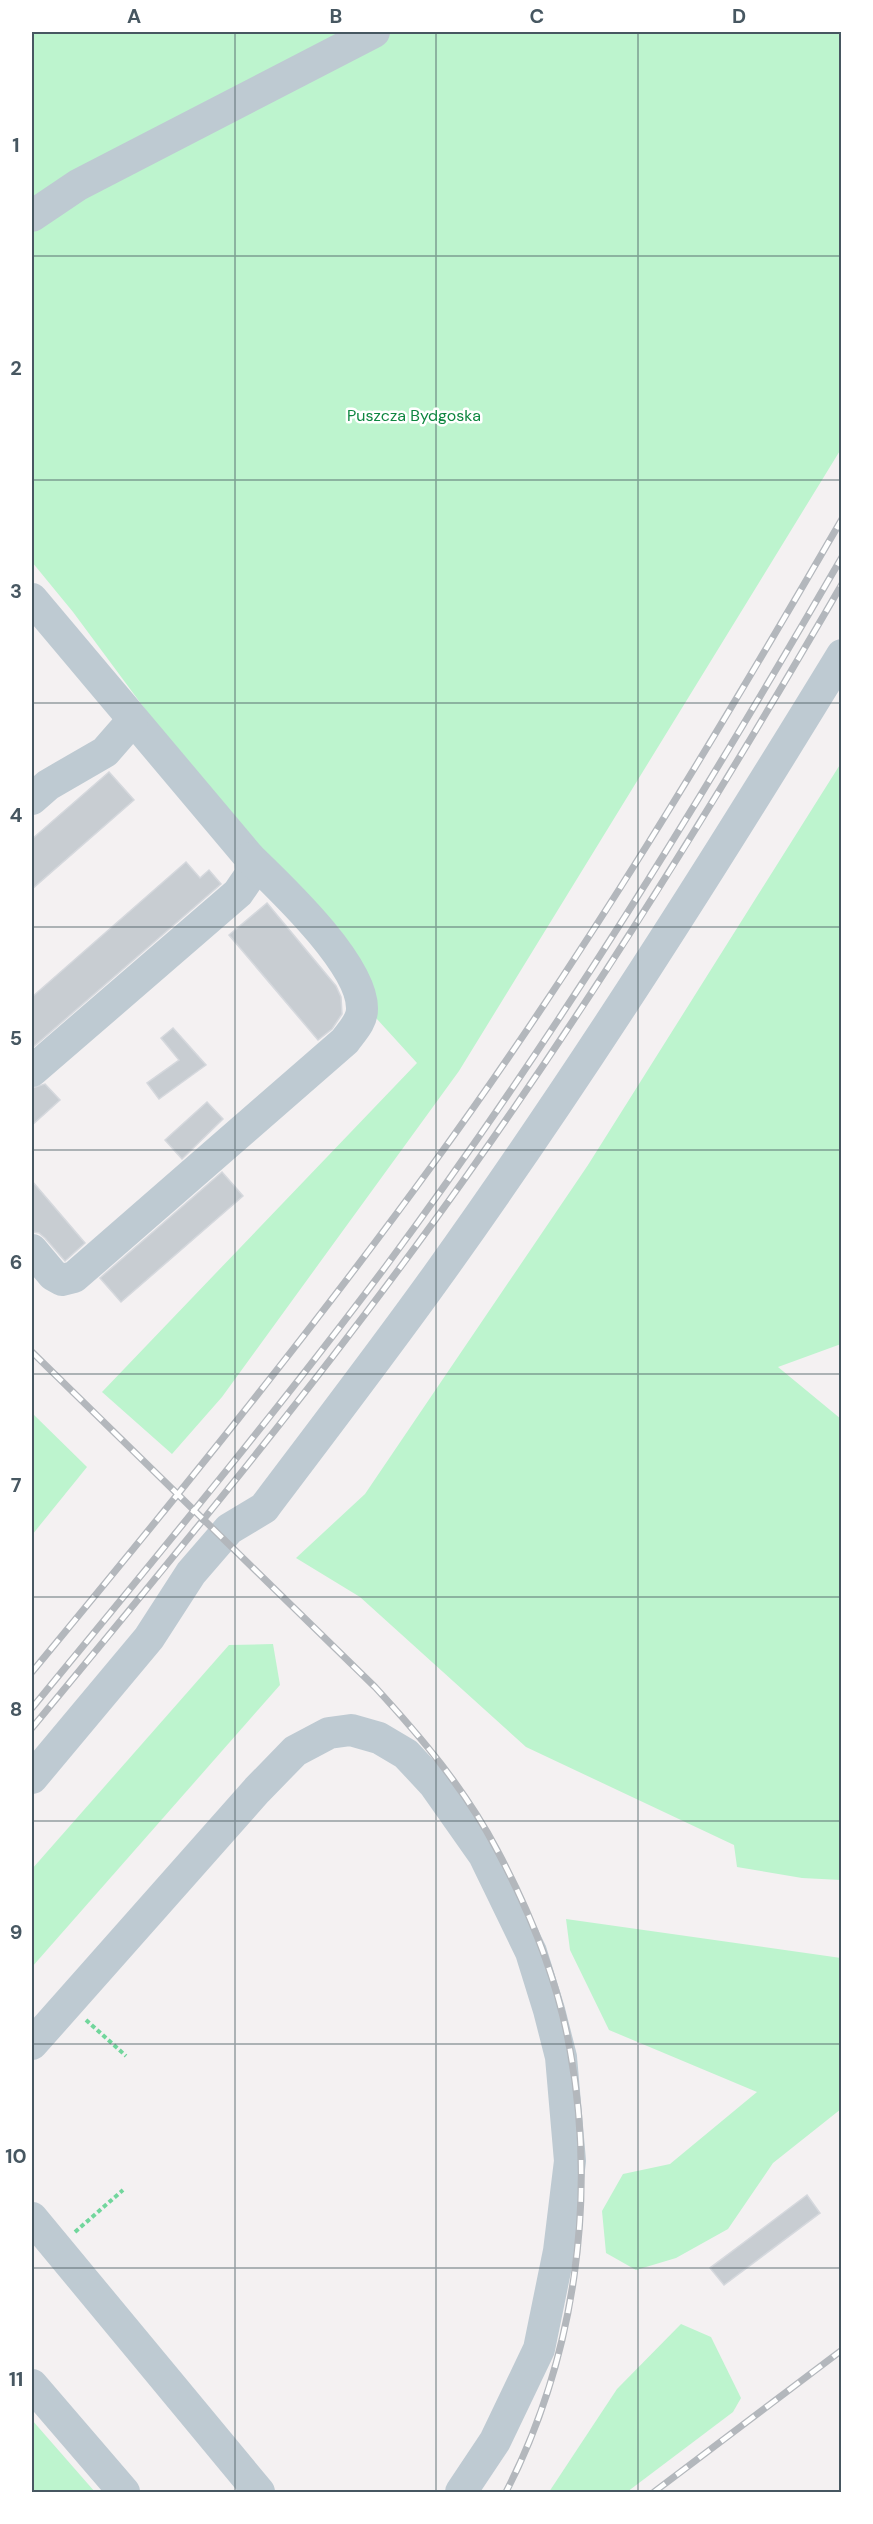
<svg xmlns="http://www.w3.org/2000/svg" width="873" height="2524" font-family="'DM Sans',sans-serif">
  <rect width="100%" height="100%" fill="#f4f1f2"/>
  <g fill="#bdf4ce">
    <path d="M32,32H841V449L459,1071L222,1397L172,1454L102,1392L417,1063L366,1007L73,612L32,562Z"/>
    <path d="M841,763V1344L778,1367L841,1419V1880L802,1878L737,1867L734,1845L526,1747L360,1597L296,1558L365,1494L588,1165Z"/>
    <path d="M32,1413L87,1467L32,1535Z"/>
    <path d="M273,1644L280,1685L32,1967V1869L229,1645Z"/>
    <path d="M566,1919L841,1958V2109L773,2163L728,2229L676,2258L636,2270L606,2253L602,2211L623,2174L670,2164L757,2092L609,2030L570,1950Z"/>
    <path d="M681,2324L711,2337L741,2398L733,2412L627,2492H549L617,2389Z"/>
    <path d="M32,2420L95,2492H32Z"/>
  </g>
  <g fill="#c8cdd2" stroke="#d5d8dd" stroke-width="1.5">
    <path d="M109,772L134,800L32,889V839Z"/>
    <path d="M186,862L200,878L209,870L221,884L32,1048V997Z"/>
    <path d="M267,903L336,986L341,997L342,1014L332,1029L318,1040L229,935Z"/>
    <path d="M173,1028L206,1065L159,1099L147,1083L179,1060L161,1038Z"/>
    <path d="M45,1084L60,1100L32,1125V1088Z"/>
    <path d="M207,1102L223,1119L182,1159L165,1140Z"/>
    <path d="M222,1172L243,1196L121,1302L100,1278Z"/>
    <path d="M32,1181L85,1243L65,1261L45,1238L39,1233L32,1232Z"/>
    <path d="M807,2195L820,2213L724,2285L710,2268Z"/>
  </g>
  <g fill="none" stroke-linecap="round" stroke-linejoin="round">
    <g stroke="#71d69c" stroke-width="4" stroke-dasharray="4.5 3" stroke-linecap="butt">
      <path d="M86,2020L126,2056"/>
      <path d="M75,2232L123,2190"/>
    </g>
    <g stroke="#becad2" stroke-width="32">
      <path d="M32,216L78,185L374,32"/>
      <path d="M32,599L250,858L251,874L238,893L32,1071"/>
      <path d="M32,799L48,785L105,752L132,721"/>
      <path d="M32,1250L53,1275L62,1280L74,1277L345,1041C352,1031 362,1022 362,1009C363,965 281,888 250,858"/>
      <path d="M32,1778L149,1638L191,1573L229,1529L264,1508C322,1431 381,1354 437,1276C581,1075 713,866 842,655"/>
      <path d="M32,2044L257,1790L295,1751L329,1733L351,1730L379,1738L406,1754L434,1784L484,1855L531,1952L549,2010L561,2057L570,2161L559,2251L539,2349L495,2441L461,2492"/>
      <path d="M32,2218L259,2492"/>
      <path d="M32,2385L124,2492"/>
    </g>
    <defs>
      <g id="rail">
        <path d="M32,1352L375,1687C421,1737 465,1789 497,1850C530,1912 558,1981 570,2050C597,2199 575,2358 506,2492"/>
        <path d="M32,1672C171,1504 308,1336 436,1160C585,955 715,738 842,519"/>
        <path d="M32,1708C152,1562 273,1417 386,1266C554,1040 701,800 842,557"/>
        <path d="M32,1728C182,1547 332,1366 468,1174C603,984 725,786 842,584"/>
        <path d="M654,2492L842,2350"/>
      </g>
    </defs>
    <use href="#rail" stroke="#b3b7bc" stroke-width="7"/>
    <use href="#rail" stroke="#fff" stroke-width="4.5" stroke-dasharray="14" stroke-linecap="butt"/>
  </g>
  <path fill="none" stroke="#475761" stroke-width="1.5" stroke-opacity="0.55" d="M235,32V2492M436,32V2492M638,32V2492M32,256H842M32,480H842M32,703H842M32,927H842M32,1150H842M32,1374H842M32,1597H842M32,1821H842M32,2044H842M32,2268H842"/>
  <g text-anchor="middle" stroke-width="5" stroke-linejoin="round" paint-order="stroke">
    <g font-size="16" fill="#0e8640" stroke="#fff">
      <text x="414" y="421">Puszcza Bydgoska</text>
    </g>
  </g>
  <rect width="873" height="2524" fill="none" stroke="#ffffff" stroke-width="66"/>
  <rect x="33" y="33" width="807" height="2458" fill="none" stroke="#475761" stroke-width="2"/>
  <g font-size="20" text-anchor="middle" font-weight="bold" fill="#475761">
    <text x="134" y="23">A</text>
    <text x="336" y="23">B</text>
    <text x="537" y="23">C</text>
    <text x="739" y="23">D</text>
    <text x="16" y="152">1</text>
    <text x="16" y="375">2</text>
    <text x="16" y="598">3</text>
    <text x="16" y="822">4</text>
    <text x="16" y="1045">5</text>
    <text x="16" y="1269">6</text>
    <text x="16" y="1492">7</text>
    <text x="16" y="1716">8</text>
    <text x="16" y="1939">9</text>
    <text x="16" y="2163">10</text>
    <text x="16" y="2386">11</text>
  </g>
</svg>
